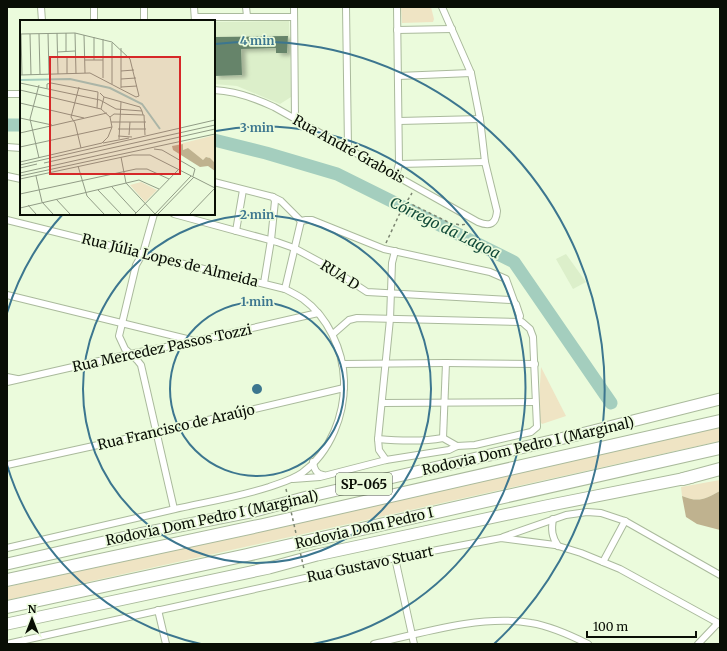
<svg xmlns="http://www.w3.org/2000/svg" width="727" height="651" font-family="Merriweather,serif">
  <defs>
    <filter id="shadow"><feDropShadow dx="4.5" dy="2.5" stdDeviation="2" flood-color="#0004"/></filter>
  </defs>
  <rect width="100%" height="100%" fill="#ebfbdc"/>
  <g fill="#dcefca">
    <path d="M289,21L291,97L280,104L237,86L214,84V22Z"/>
    <path d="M566,254L586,282L573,289L556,259Z"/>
  </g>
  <g fill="#efe4c4">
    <path d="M401,7H431L434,19L433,22L402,23Z"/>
    <path d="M541,367L566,416L542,424L538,419Z"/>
    <path d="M720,427V441L7,600V587Z"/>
    <path d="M720,480V491C705,499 699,503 682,496L681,487Z"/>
  </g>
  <path fill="#bfb28f" d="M720,491V530L697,524L686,517L682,496C699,503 705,499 720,491Z"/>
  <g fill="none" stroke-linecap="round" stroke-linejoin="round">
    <g stroke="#a4cebe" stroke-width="13">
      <path d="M7,125H21"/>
      <path d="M214,140L266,153L337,174L514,262L611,403"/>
    </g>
  </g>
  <path fill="#66846b" filter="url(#shadow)" d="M288,36L287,53H276V48L241,49L242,75L214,76V37Z"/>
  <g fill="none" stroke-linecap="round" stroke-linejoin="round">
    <defs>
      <g id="minor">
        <path d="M41,7L42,21"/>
        <path d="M94,7V21"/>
        <path d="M144,7V21"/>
        <path d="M194,7L195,21"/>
        <path d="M246,7L247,16"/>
        <path d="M294,7L295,119"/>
        <path d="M346,7L348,148"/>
        <path d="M195,17H294"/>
        <path d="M397,30L452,29"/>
        <path d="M398,76L471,73"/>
        <path d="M214,90C236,91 255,98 274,107L478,222C490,227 496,224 497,211L485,162L480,119L471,73L442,7"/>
        <path d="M7,94H21"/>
        <path d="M399,121L480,119"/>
        <path d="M7,147L21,148"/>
        <path d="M399,164L485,162"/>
        <path d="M396,175L399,164L397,7"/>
        <path d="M7,176L21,179"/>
        <path d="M214,182L273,197L275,201L271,240L264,283"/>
        <path d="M273,197L281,201L301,221"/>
        <path d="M154,214L143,253L136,265L119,336L125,349L137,360L141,365L174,509"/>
        <path d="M174,214L277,242L294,248L329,267L367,292L512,300L516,304L520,316L518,322"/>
        <path d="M7,220L285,289C291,292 297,295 303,299C328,317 343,350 344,380C345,414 331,452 302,473C292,480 280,483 269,487C238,497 206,502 175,509C119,522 63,535 7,548"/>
        <path d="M301,221L306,220H312L384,249L490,272L506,279L514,301"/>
        <path d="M236,231L243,190"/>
        <path d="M285,289L301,221"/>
        <path d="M7,295L195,341"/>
        <path d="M342,364L446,363L535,364"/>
        <path d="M7,377L17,379"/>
        <path d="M7,382L130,354L196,341L318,313"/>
        <path d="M382,403L535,402"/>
        <path d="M443,438L446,363"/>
        <path d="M378,439C400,441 422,442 443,438L457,446"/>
        <path d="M386,460L379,450L378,439L390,319L392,263L395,251"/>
        <path d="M313,462C314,469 316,474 323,475"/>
        <path d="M7,465L157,432L344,388"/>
        <path d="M293,479L320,477L386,460L449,450L457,446L475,445L531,432L537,427L533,337L530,329L522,322L357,318L349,320L333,334"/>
        <path d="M553,519C551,530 552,537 558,546"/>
        <path d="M503,537L566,515L587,512L601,513L625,521L720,575"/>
        <path d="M395,558L414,644"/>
        <path d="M603,562L625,521"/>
        <path d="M158,610L166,644"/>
        <path d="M7,644L395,558L501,538L555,545L581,553L620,569L720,624"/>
        <path d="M374,644C421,633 483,614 531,623C550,626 570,635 588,644"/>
        <path d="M698,644L718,623"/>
      </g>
      <g id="trunk">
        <path d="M7,564L139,534L255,511L307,497L577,435L720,399"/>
        <path d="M7,624L269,568L317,555L546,506L692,477"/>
      </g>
      <g id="motorway">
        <path d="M683,479L720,469"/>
        <path d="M7,580L263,525L720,421"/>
        <path d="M7,607L247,555L720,448"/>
      </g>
    </defs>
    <use href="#minor" stroke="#aaba9c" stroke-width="8"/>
    <use href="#trunk" stroke="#aaba9c" stroke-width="13"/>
    <use href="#motorway" stroke="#aaba9c" stroke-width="14"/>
    <g stroke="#7b8571" stroke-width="1.5" stroke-dasharray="3 3" stroke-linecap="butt">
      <path d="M407,202L448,222L460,225L468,224"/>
      <path d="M386,243L399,215L412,193"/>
    </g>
    <use href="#minor" stroke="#fff" stroke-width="6"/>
    <use href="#trunk" stroke="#fff" stroke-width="11"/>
    <use href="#motorway" stroke="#fff" stroke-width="12"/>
    <path stroke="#7b8571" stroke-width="1.5" stroke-dasharray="3 3" stroke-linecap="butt" d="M286,489L304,569"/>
  </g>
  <g fill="none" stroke="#3c768f" stroke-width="2">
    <circle cx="257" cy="389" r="87"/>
    <circle cx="257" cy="389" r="174"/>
    <path d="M201 644A261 261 0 0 1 7 465M7 313A261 261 0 0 1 63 214M216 131A261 261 0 0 1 313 644"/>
    <path d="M215 44A348 348 0 0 1 494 644"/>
  </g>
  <g text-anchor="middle" stroke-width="3.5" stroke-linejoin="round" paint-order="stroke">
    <rect fill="#ebfbdc" stroke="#4d5546" stroke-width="1" x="336" y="473" width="56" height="22" rx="3"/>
    <g font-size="13" font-weight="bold" fill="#090e05">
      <text x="364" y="489">SP-065</text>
    </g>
    <g font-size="14" fill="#090e05" stroke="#ebfbdc">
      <text transform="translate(349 149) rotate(29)" y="5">Rua André Grabois</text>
      <text transform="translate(170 260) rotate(14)" y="5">Rua Júlia Lopes de Almeida</text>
      <text transform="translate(340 275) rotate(32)" y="5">RUA D</text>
      <text transform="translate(162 348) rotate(-12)" y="5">Rua Mercedez Passos Tozzi</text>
      <text transform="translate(176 427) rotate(-13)" y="5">Rua Francisco de Araújo</text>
      <text transform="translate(528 446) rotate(-13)" y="5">Rodovia Dom Pedro I (Marginal)</text>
      <text transform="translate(212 518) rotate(-12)" y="5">Rodovia Dom Pedro I (Marginal)</text>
      <text transform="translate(364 528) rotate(-13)" y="5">Rodovia Dom Pedro I</text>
      <text transform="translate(370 564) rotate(-12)" y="5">Rua Gustavo Stuart</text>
    </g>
    <g font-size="15" font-style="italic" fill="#114a39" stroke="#ebfbdc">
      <text transform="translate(445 228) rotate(26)" y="5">Córrego da Lagoa</text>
    </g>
  </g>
  <g transform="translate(20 20)">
    <rect width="195" height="195" fill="#ebfbdc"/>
    <path d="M195,115V143L188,137L183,140L176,136L168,128L163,130V124L152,126ZM121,162L137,170L125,182L110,165Z" fill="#efe4c4"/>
    <path d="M163,124V130L168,128L183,140L186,137L190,138L195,143V151L188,146L180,147L153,130L152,126Z" fill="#bfb28f"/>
    <path fill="none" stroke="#a4cebe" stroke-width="2" d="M0,60L50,59L90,68L122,84L140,109"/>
    <path fill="none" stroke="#919c86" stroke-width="1" d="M28,13L29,54M37,13L38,54M46,13V31M55,13L56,54M0,14L55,13L92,22L110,39L119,76L116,77L70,53L0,55M1,14L2,55M10,14L11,55M19,14L20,54M64,15L65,53M74,17V40M83,19V58M92,23V64M101,28V68M37,32L55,31M37,37H56M47,37V54M65,40H83M101,51L114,50M101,59L116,58M0,63L80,80L96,89L122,91L123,95M19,65L10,99L19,138M59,67L51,97L55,103L61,128M101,67L117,66M27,68V64L31,63L78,72L77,88M0,70L81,89L90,97L92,107L88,117L82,123L0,142M80,73L84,77L120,87L122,91M0,83L64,98M81,89L84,77M90,97L94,94L124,95L125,115M0,98L32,105M91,102H126M98,109H126M0,113L87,93M109,115L110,102M98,116L112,117M99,119L101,82M83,123L109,118M0,127L92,107M134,129L142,130L175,149L173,156M101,137L106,163L135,194M24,143L195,105M0,145L195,100M58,146L67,176M0,148L17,144M0,153L195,109M0,156L195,114M16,156L22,182L33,194M0,159L112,135H130L195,168L170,194M92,167L116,193M78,170L101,194M0,174L116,149H127L149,159M67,176L84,194M36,179L50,194M8,185L16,194M0,188L119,160L139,169M115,194L159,149M135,194L171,156M138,194L174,157"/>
    <path fill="#d62828" fill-opacity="0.15" stroke="#d62828" stroke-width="2" d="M30,37H160V154H30Z"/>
    <rect width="195" height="195" fill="none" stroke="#090e05" stroke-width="2"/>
  </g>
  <circle cx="257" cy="389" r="6" fill="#3c768f" stroke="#ebfbdc" stroke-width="2"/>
  <g font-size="12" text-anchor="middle" font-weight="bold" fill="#3c768f" stroke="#ebfbdc" stroke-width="3.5" stroke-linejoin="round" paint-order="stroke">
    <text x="257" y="45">4 min</text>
    <text x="257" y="132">3 min</text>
    <text x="257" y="219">2 min</text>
    <text x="257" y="306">1 min</text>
  </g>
  <rect width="727" height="651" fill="none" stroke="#090e05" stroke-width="16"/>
  <g transform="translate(32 619)" stroke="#ebfbdc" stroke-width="3" paint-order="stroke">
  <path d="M0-3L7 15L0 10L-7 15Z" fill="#090e05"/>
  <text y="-6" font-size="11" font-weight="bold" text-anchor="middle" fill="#090e05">N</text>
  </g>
  <path d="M587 631v6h109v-6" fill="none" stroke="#090e05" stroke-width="2"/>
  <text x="593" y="631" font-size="12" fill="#090e05" stroke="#ebfbdc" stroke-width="3" paint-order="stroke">100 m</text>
</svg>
